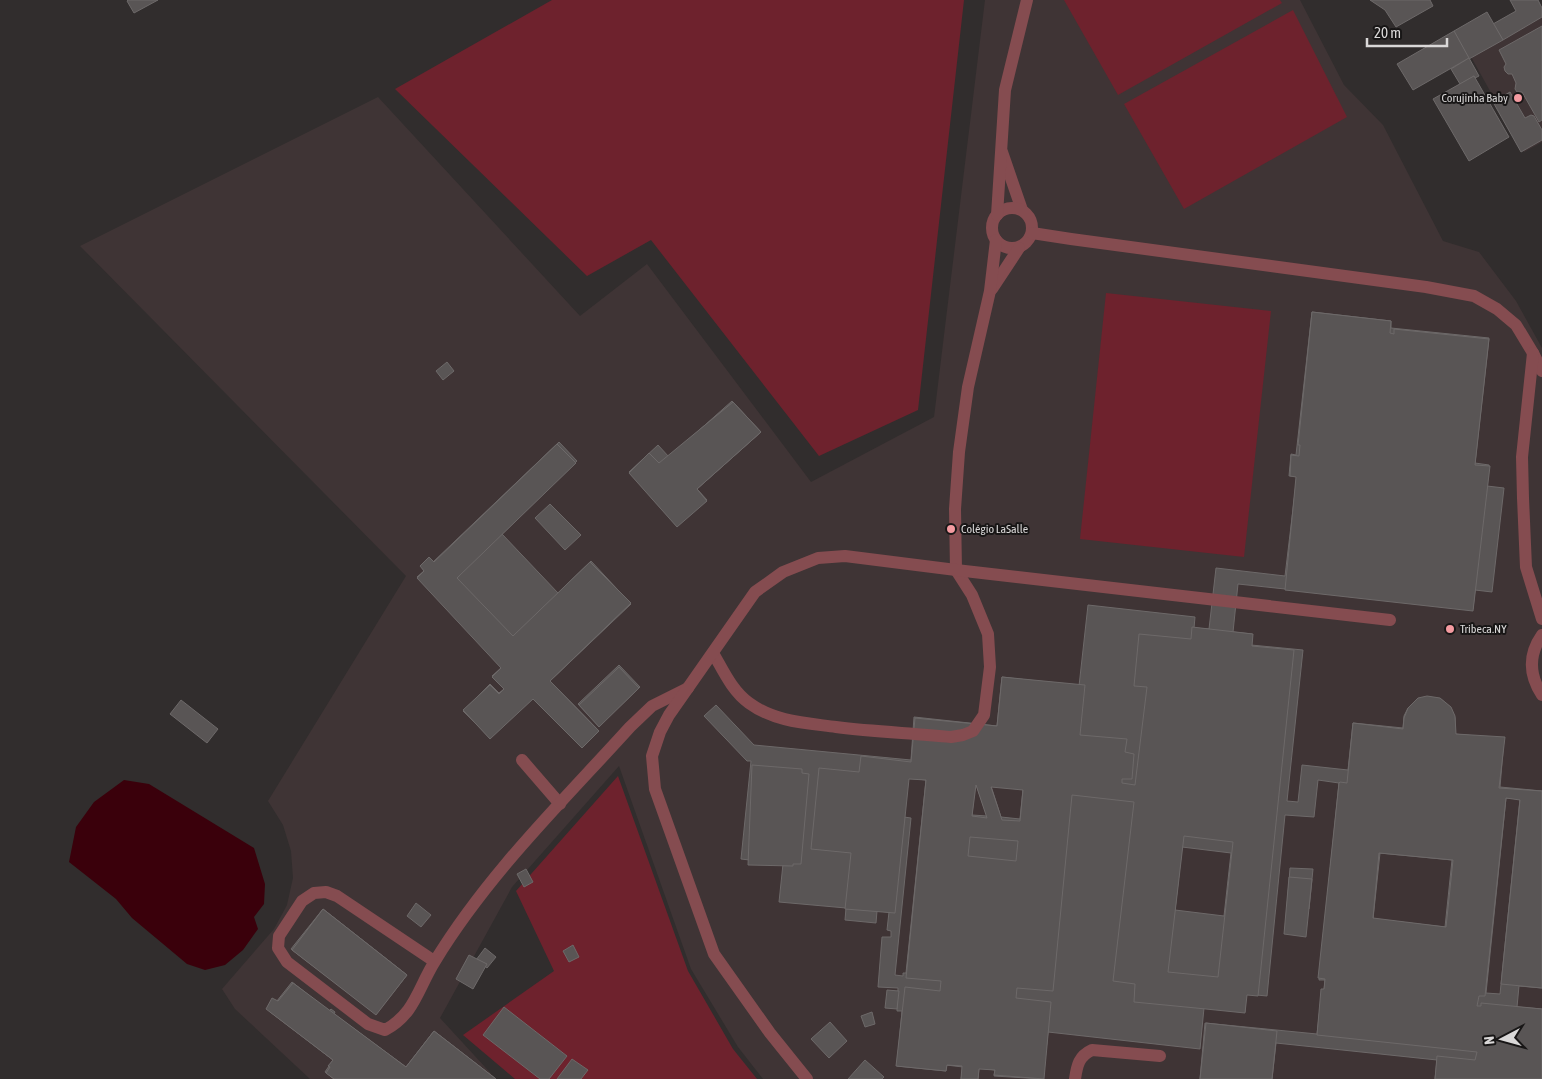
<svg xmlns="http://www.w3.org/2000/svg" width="1542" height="1079" font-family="'Asap Condensed',sans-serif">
  <rect width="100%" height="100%" fill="#312d2d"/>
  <g fill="#3f3435">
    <path d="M985,0H1300L1344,85L1383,125L1443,241L1479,252L1516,301L1542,348V1079H763L738,1047L691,969L619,766L512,887L440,1018L496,1079H310L235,1009L222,989L274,929L287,905L293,878L291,851L283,825L268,801L406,576L80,246L378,97L580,316L647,264L811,482L934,417Z"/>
    <path d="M1542,14V142L1524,152L1470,55Z"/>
  </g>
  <g fill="#6e222d">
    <path d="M552,0H964L918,410L819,456L651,240L587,276L395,89Z"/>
    <path d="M1064,0H1280L1282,3L1118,95Z"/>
    <path d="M1293,10L1347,117L1184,209L1124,104Z"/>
    <path d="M1106,293L1271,311L1244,557L1080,539Z"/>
    <path d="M618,776L688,971L733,1049L757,1079H515L463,1035L554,971L516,891Z"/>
  </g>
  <path fill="#3a000b" d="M124,780L149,784L254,848L265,884L264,904L254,917L258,929L243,950L225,965L205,970L187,964L132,918L116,899L69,862L76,827L94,802Z"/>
  <g fill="#595555" stroke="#6d6969" fill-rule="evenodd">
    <path d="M128,0H158L134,13L127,1Z"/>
    <path d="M1370,0H1430L1433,6L1396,27L1385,10Z"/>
    <path d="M1510,0H1538L1542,8V17L1503,40L1493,24L1516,11Z"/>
    <path d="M1487,12L1503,40L1469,59L1454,31Z"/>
    <path d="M1542,26V120L1539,122L1522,92H1517L1515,89L1516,83L1512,74H1508L1505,71L1504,67L1506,64L1499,50Z"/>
    <path d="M1454,31L1469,58L1413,90L1397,64Z"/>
    <path d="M1469,58L1479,76L1475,78L1474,76L1460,84L1451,69Z"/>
    <path d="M1474,76L1509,137L1469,161L1433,99Z"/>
    <path d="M1510,92L1525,118L1531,115L1534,116L1542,130V140L1521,152L1493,102Z"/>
    <path d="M1312,312L1391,321V328L1489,338L1475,463L1489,465L1487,486L1504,488L1492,592L1475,590L1473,609L1238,584L1233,632L1252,634L1251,645L1303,650L1287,801L1298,802L1302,765L1348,770L1353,723L1403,728L1404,716L1408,708L1417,700L1429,697L1441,699L1451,708L1455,718V734L1504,739L1500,787L1542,791V988L1519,986L1517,1007L1542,1009V1079H1435L1437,1060L1276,1043L1272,1079H1200L1205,1023L1317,1034L1322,991H1324L1325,980H1319L1339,783L1318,780L1314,817L1285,815L1267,996L1246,994L1245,1012L1204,1008L1200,1049L1048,1032L1043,1079L994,1076L995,1070L979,1068L978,1079H961L963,1067L946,1065V1071L897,1066L902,1011H897L898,988L878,987L882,937H891V931L887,930L889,912L877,911L876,923L845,920L846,908L779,902L783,864L741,859L751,761H747L704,716L716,705L754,745L911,760L914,717L997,726L1002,677L1079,686L1088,605L1195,617L1194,628L1209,629L1216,568L1285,576L1297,476H1289L1291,454L1296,455ZM908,778L926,780L906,973H903V976L895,975L911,818L904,817ZM975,784H976L987,816L972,815ZM991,786L1023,789L1020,819L1001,817ZM1506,798L1520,799L1500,994L1486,993ZM1182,847L1231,853L1224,916L1175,910ZM1380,853L1452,860L1445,927L1373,919Z"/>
    <path d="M1312,312L1391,321L1390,333L1394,334V329L1489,339L1475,465L1490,466L1473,611L1285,590L1296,477L1290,476L1291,455L1299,456L1300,445H1298Z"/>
    <path d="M447,362L454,371L443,380L436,371Z"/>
    <path d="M732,401L761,432L697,489L707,500L677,526L629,472L658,445L669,457Z"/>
    <path d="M733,402L761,432L697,489L707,501L677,527L629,473L649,453L659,463Z"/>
    <path d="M559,442L577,461L502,534L558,593L591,561L631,604L550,681L599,731L582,747L533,698L490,738L463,711L490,684L499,693L504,689L492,676L502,667L417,577L425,570L422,568L430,560L432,563Z"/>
    <path d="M557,444L576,463L457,578L513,636L590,562L631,603L550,681L599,731L582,748L533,699L490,739L463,710L490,685L499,694L504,689L492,677L501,668L417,578L424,571L420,566L429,557L434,562Z"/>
    <path d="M550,504L581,535L565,550L535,518Z"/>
    <path d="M1192,627L1253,634L1252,646L1294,650L1258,996L1247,995L1245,1013L1196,1008L1134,1002L1135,984L1113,981L1134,802L1072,795L1053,991L1017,988L1016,998L1051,1002L1044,1079L994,1075L995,1070L979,1069L978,1079H961L962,1066L947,1065L946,1071L896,1066L905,987L940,991L941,981L906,978L926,780L909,779L895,913L845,909L851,853L811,849L819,768L859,772L861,756L911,762L915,718L997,726L1002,677L1085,685L1080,735L1127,739L1125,752L1134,754L1132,779H1122V783L1135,785L1147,687L1134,686L1139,634L1191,639ZM976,785L987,818L972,816ZM991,787L1023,790L1020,821L1002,820ZM1184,836L1233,842L1218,977L1168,972ZM970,837L1018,841L1016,861L968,856Z"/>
    <path d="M619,665L640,687L599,726L578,704Z"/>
    <path d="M619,667L639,688L599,727L579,705Z"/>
    <path d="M1427,696L1440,698L1451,707L1455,716L1456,734L1505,737L1499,788L1542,791V988L1501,984L1520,800L1506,798L1485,996H1479L1477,1006H1481V1003L1542,1009V1079H1435L1437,1056L1475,1060L1477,1052L1317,1035L1321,989H1324L1325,979L1318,978L1339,783L1340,782L1347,783L1353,723L1403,729L1404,718L1408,708L1418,698ZM1379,853L1453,860L1446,927L1373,918Z"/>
    <path d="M181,700L218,729L207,743L170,714Z"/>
    <path d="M752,765L802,769V773L809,774L801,864H793V866L748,865Z"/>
    <path d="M1290,868L1313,869L1309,909L1287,907Z"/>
    <path d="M526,869L533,882L524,887L517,874Z"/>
    <path d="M1289,877L1312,879L1306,937L1284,934Z"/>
    <path d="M416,903L431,915L421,927L407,916Z"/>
    <path d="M323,909L407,975L376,1014L291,949Z"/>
    <path d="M323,909L407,975L376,1015L292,950Z"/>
    <path d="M573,945L579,957L569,962L563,951Z"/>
    <path d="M485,948L496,957L487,968L476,960Z"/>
    <path d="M469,955L487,964L473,989L456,979Z"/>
    <path d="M292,982L329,1011L331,1009L335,1012L334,1014L406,1067L434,1031L496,1079H334L325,1072L333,1060L269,1011Z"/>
    <path d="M293,983L406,1067L434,1031L496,1079H334L326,1073L330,1067L328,1066L333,1060L266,1009L272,998L278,1001Z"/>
    <path d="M887,990L899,991L897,1009L885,1008Z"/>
    <path d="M504,1007L567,1056L549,1079H540L483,1035Z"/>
    <path d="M872,1012L875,1024L865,1027L861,1016Z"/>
    <path d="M830,1022L847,1041L829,1058L811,1039Z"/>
    <path d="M1206,1023L1277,1031L1272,1079H1200Z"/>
    <path d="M572,1059L588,1070L581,1079H557Z"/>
    <path d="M865,1060L884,1077L882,1079H848Z"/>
  </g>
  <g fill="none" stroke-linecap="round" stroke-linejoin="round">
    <g stroke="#854c50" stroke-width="12">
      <path d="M1002,152L1022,210"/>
      <circle cx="1012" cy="228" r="20"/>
      <path d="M997,215L1005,90L1027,0"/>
      <path d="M1032,233L1071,239L1426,287L1474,296L1497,309L1516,325L1533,353L1542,371"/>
      <path d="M992,289L1019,248"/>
      <path d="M1533,353L1522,457L1523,498L1526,567L1542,619"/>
      <path d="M1542,635C1528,655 1529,675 1542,695"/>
      <path d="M713,653C723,670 732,691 749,703C775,722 806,723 836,727C875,732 913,733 951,737L963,735L973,731L984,715L990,667L988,634L972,595L956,570L955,509L959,452L968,387L990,291L996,240"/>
      <path d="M522,760L560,804"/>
      <path d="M434,961L337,896L326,892L314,893L302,901L279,936L278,948L287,962L368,1024L385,1030C415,1014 418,988 435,961C488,874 562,802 630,727L652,706L688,688"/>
      <path d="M807,1079L770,1033L714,954L655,789L652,756L660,732L669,715L755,592L783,572L818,558L845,556L956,570L1390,620"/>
      <path d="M1075,1079C1077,1065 1079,1056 1092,1050L1160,1056"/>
    </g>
  </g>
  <g fill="#f49aa0" stroke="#181616" stroke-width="2">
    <circle cx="1518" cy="98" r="5"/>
    <circle cx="951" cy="529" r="5"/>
    <circle cx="1450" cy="629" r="5"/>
  </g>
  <g text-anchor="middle" stroke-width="4" stroke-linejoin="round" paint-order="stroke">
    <g font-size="12" fill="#dad8d8" stroke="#181616" text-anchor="start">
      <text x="1508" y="102" text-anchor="end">Corujinha Baby</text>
      <text x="961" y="533">Colégio LaSalle</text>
      <text x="1460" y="633">Tribeca.NY</text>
    </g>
  </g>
  <g transform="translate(1502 1039) rotate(264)" stroke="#181616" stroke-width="4" paint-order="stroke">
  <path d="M0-4L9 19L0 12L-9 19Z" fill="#dad8d8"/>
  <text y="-8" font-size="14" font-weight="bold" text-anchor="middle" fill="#dad8d8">N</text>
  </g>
  <path d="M1367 38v8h80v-8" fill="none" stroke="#dad8d8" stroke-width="2.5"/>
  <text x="1374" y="38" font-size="15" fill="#dad8d8" stroke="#181616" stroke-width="4" paint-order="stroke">20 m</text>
</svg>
